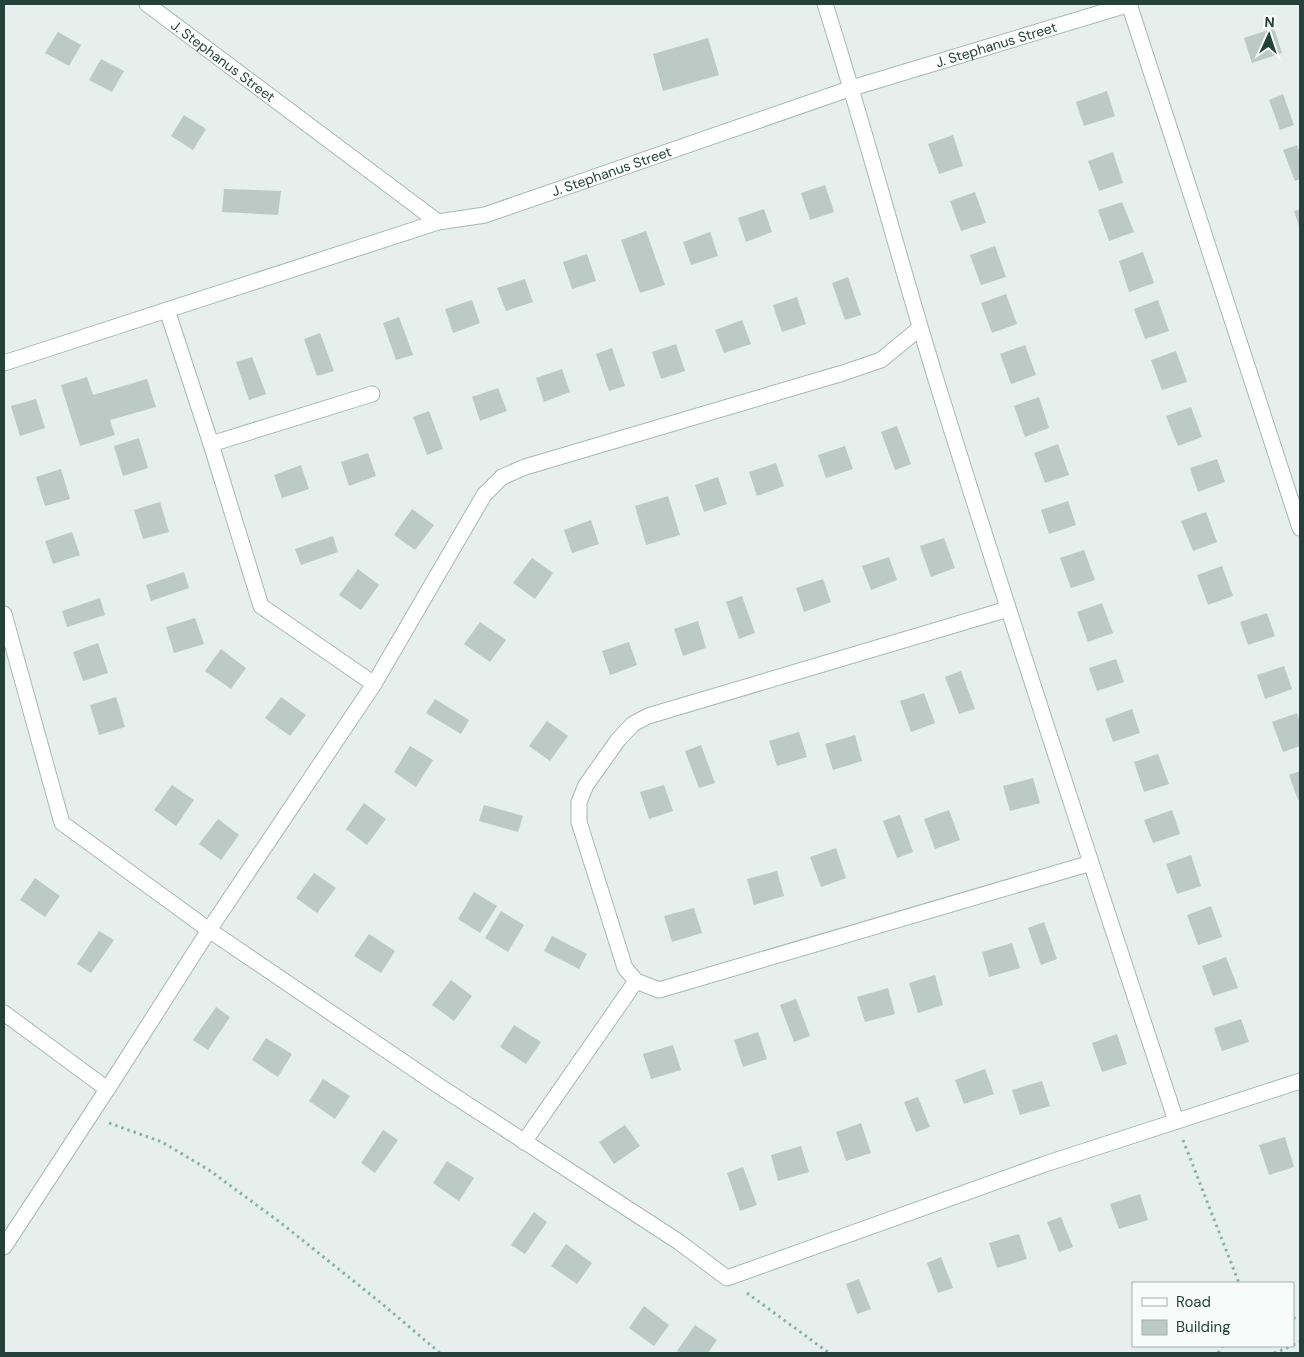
<svg xmlns="http://www.w3.org/2000/svg" width="1304" height="1357" font-family="'DM Sans',sans-serif">
  <rect width="100%" height="100%" fill="#e6efeb"/>
  <g fill="#bbcac4">
    <path d="M1274,28L1282,53L1252,63L1244,38Z"/>
    <path d="M58,32L81,45L69,66L45,53Z"/>
    <path d="M708,38L719,75L663,91L653,54Z"/>
    <path d="M101,59L124,71L112,92L89,80Z"/>
    <path d="M1107,91L1115,116L1084,126L1076,102Z"/>
    <path d="M1283,94L1294,125L1280,130L1269,100Z"/>
    <path d="M184,115L206,129L193,150L171,136Z"/>
    <path d="M953,135L963,166L939,174L928,144Z"/>
    <path d="M1297,145L1300,153V179L1295,181L1283,150Z"/>
    <path d="M1113,152L1123,183L1099,191L1088,161Z"/>
    <path d="M825,185L834,212L810,220L801,193Z"/>
    <path d="M224,189L281,191L278,215L222,212Z"/>
    <path d="M975,192L986,223L961,231L950,201Z"/>
    <path d="M1122,202L1134,232L1109,241L1098,210Z"/>
    <path d="M764,209L772,232L746,242L738,218Z"/>
    <path d="M1300,209V229L1294,211Z"/>
    <path d="M646,231L665,285L640,293L621,240Z"/>
    <path d="M710,232L718,256L691,265L683,242Z"/>
    <path d="M995,246L1006,277L981,285L970,255Z"/>
    <path d="M1143,252L1154,283L1129,292L1119,261Z"/>
    <path d="M587,254L596,281L572,289L563,262Z"/>
    <path d="M848,277L861,315L845,320L832,283Z"/>
    <path d="M525,279L533,302L506,311L497,288Z"/>
    <path d="M1006,294L1017,324L992,333L981,303Z"/>
    <path d="M797,297L806,324L782,332L773,305Z"/>
    <path d="M472,300L480,323L453,333L445,309Z"/>
    <path d="M1158,300L1169,331L1145,339L1134,309Z"/>
    <path d="M399,317L413,355L396,360L383,323Z"/>
    <path d="M742,320L751,344L724,353L715,330Z"/>
    <path d="M320,333L334,371L317,376L304,339Z"/>
    <path d="M676,344L685,371L661,379L652,352Z"/>
    <path d="M1025,345L1036,375L1011,384L1000,354Z"/>
    <path d="M612,348L625,386L609,391L596,354Z"/>
    <path d="M1176,351L1187,382L1162,390L1151,360Z"/>
    <path d="M252,357L266,394L249,400L236,362Z"/>
    <path d="M562,369L570,392L544,402L536,378Z"/>
    <path d="M87,377L93,395L147,379L156,407L110,420L115,435L80,446L61,385Z"/>
    <path d="M498,388L507,411L480,421L472,397Z"/>
    <path d="M1039,397L1049,428L1025,437L1014,406Z"/>
    <path d="M36,399L45,428L20,436L11,406Z"/>
    <path d="M1191,407L1202,437L1178,446L1166,416Z"/>
    <path d="M429,411L443,449L427,455L413,417Z"/>
    <path d="M897,426L911,464L895,470L881,432Z"/>
    <path d="M139,438L148,468L123,476L114,446Z"/>
    <path d="M1058,444L1069,475L1045,483L1034,453Z"/>
    <path d="M845,446L853,469L826,478L818,455Z"/>
    <path d="M368,453L376,476L349,486L341,462Z"/>
    <path d="M1217,459L1225,482L1198,492L1190,468Z"/>
    <path d="M776,463L784,486L757,496L749,472Z"/>
    <path d="M301,465L309,489L282,498L274,475Z"/>
    <path d="M61,469L70,499L45,506L36,477Z"/>
    <path d="M718,477L727,504L704,512L695,485Z"/>
    <path d="M668,496L680,535L646,545L635,506Z"/>
    <path d="M1068,501L1076,525L1049,534L1041,510Z"/>
    <path d="M160,502L169,532L143,539L134,510Z"/>
    <path d="M412,509L434,525L415,550L394,535Z"/>
    <path d="M1206,512L1217,542L1193,551L1181,521Z"/>
    <path d="M591,520L599,544L572,553L564,530Z"/>
    <path d="M72,532L80,555L53,564L45,541Z"/>
    <path d="M333,536L338,552L301,565L295,549Z"/>
    <path d="M944,538L955,568L931,577L920,546Z"/>
    <path d="M1084,550L1095,580L1071,588L1060,558Z"/>
    <path d="M889,557L897,580L871,590L862,566Z"/>
    <path d="M532,558L553,573L535,599L513,583Z"/>
    <path d="M1222,566L1233,596L1208,605L1197,575Z"/>
    <path d="M358,569L379,585L361,610L339,595Z"/>
    <path d="M184,572L189,588L151,601L146,585Z"/>
    <path d="M823,579L831,602L804,612L796,588Z"/>
    <path d="M742,596L755,633L739,639L726,602Z"/>
    <path d="M100,598L105,615L67,627L62,611Z"/>
    <path d="M1102,603L1113,633L1088,642L1077,612Z"/>
    <path d="M1267,613L1275,636L1248,645L1240,622Z"/>
    <path d="M195,618L204,644L174,653L166,627Z"/>
    <path d="M698,621L706,648L683,656L674,629Z"/>
    <path d="M480,622L506,640L490,662L464,644Z"/>
    <path d="M629,642L637,665L610,675L602,651Z"/>
    <path d="M98,643L108,673L83,681L73,652Z"/>
    <path d="M221,649L246,668L231,689L205,671Z"/>
    <path d="M1116,659L1124,682L1097,691L1089,668Z"/>
    <path d="M1284,666L1292,689L1265,699L1257,675Z"/>
    <path d="M961,671L975,709L959,714L945,677Z"/>
    <path d="M924,693L935,723L911,732L900,701Z"/>
    <path d="M116,697L125,727L99,735L90,705Z"/>
    <path d="M281,697L306,715L290,736L265,718Z"/>
    <path d="M435,699L469,720L461,734L426,713Z"/>
    <path d="M1132,709L1140,733L1113,742L1105,719Z"/>
    <path d="M1297,713L1300,723V746L1283,752L1272,722Z"/>
    <path d="M547,721L568,736L550,761L529,746Z"/>
    <path d="M799,732L807,757L777,766L769,741Z"/>
    <path d="M855,735L862,761L833,770L825,744Z"/>
    <path d="M701,745L715,783L699,788L685,751Z"/>
    <path d="M410,746L433,760L416,787L394,772Z"/>
    <path d="M1158,754L1169,784L1144,792L1134,762Z"/>
    <path d="M1300,771V799L1298,800L1289,775Z"/>
    <path d="M1033,778L1040,803L1010,811L1003,786Z"/>
    <path d="M172,785L194,800L176,826L154,810Z"/>
    <path d="M664,785L673,811L649,819L640,792Z"/>
    <path d="M364,803L386,819L367,845L346,829Z"/>
    <path d="M484,805L523,816L518,832L479,821Z"/>
    <path d="M949,810L960,840L935,849L924,819Z"/>
    <path d="M1172,810L1180,834L1153,843L1144,820Z"/>
    <path d="M900,815L913,852L897,858L883,821Z"/>
    <path d="M218,819L239,835L221,860L199,844Z"/>
    <path d="M836,848L846,878L821,887L810,857Z"/>
    <path d="M1191,855L1201,886L1177,894L1166,864Z"/>
    <path d="M777,871L784,896L754,905L747,879Z"/>
    <path d="M314,873L336,888L317,913L296,898Z"/>
    <path d="M35,878L60,896L45,917L20,900Z"/>
    <path d="M474,892L497,906L480,933L458,919Z"/>
    <path d="M1211,906L1222,937L1198,945L1187,915Z"/>
    <path d="M694,908L702,933L672,942L664,916Z"/>
    <path d="M501,911L524,925L508,952L485,938Z"/>
    <path d="M1044,922L1057,959L1041,965L1028,928Z"/>
    <path d="M99,931L114,940L91,973L77,964Z"/>
    <path d="M369,934L395,951L381,973L354,956Z"/>
    <path d="M552,936L587,954L579,969L544,951Z"/>
    <path d="M1012,943L1020,968L989,977L982,952Z"/>
    <path d="M1226,957L1238,988L1213,996L1202,966Z"/>
    <path d="M935,975L943,1005L918,1013L909,983Z"/>
    <path d="M451,980L472,996L454,1021L432,1005Z"/>
    <path d="M888,988L895,1014L865,1022L857,997Z"/>
    <path d="M796,999L810,1036L794,1042L780,1005Z"/>
    <path d="M216,1007L230,1017L208,1050L193,1040Z"/>
    <path d="M1241,1019L1249,1042L1222,1051L1214,1028Z"/>
    <path d="M514,1025L541,1042L526,1064L500,1047Z"/>
    <path d="M758,1032L767,1059L743,1067L734,1040Z"/>
    <path d="M1117,1034L1127,1064L1102,1072L1092,1043Z"/>
    <path d="M266,1038L292,1054L278,1077L252,1060Z"/>
    <path d="M673,1045L681,1070L651,1079L643,1054Z"/>
    <path d="M985,1069L994,1094L964,1104L955,1080Z"/>
    <path d="M323,1079L350,1096L335,1119L309,1101Z"/>
    <path d="M1042,1081L1050,1106L1020,1115L1012,1090Z"/>
    <path d="M918,1097L930,1127L916,1132L904,1102Z"/>
    <path d="M861,1123L871,1153L846,1161L836,1132Z"/>
    <path d="M625,1125L640,1146L614,1164L599,1142Z"/>
    <path d="M383,1130L398,1140L375,1173L361,1163Z"/>
    <path d="M1285,1137L1294,1167L1269,1175L1259,1145Z"/>
    <path d="M801,1146L809,1172L778,1181L771,1155Z"/>
    <path d="M447,1161L474,1178L459,1201L433,1183Z"/>
    <path d="M743,1167L757,1205L740,1211L727,1173Z"/>
    <path d="M1140,1194L1148,1220L1119,1229L1110,1204Z"/>
    <path d="M534,1212L547,1222L525,1254L511,1245Z"/>
    <path d="M1061,1217L1073,1247L1059,1252L1047,1222Z"/>
    <path d="M1019,1234L1027,1259L997,1268L989,1243Z"/>
    <path d="M566,1244L592,1263L577,1284L551,1266Z"/>
    <path d="M941,1257L953,1288L938,1293L927,1263Z"/>
    <path d="M859,1279L871,1309L857,1314L846,1284Z"/>
    <path d="M644,1306L669,1325L654,1346L629,1328Z"/>
    <path d="M695,1325L717,1340L708,1353H681L677,1351Z"/>
  </g>
  <g fill="none" stroke-linecap="round" stroke-linejoin="round">
    <defs>
      <g id="minor">
        <path id="s1" d="M147,4L438,222L485,215L852,88L1130,4"/>
        <path d="M825,4C867,135 901,268 942,399C1017,641 1097,881 1176,1121"/>
        <path d="M1129,4L1300,528"/>
        <path d="M167,310L211,444L261,606L374,684"/>
        <path d="M4,363L438,222"/>
        <path d="M211,444L372,394"/>
        <path d="M1008,609L648,716L633,724L618,740L586,785L579,802V822L625,968L636,981L659,990L1091,863"/>
        <path d="M4,614L62,823L209,930L439,1086L679,1242L727,1278L1045,1164L1300,1081"/>
        <path d="M4,1013L107,1089"/>
        <path d="M524,1142L636,981"/>
        <path d="M4,1247L114,1079L209,930L374,684L484,495L502,477L525,467L843,373L881,360L920,328"/>
      </g>
    </defs>
    <use href="#minor" stroke="#a8b8b2" stroke-width="17"/>
    <g stroke="#86b3a5" stroke-width="3" stroke-dasharray="2.5 4" stroke-linecap="butt">
      <path d="M109,1123L162,1142L209,1170L281,1223L381,1303L440,1353"/>
      <path d="M1183,1140L1239,1283"/>
      <path d="M747,1293L829,1353"/>
      <path d="M1293,1318L1300,1319"/>
      <path d="M1293,1345L1300,1342"/>
      <path d="M1218,1353L1223,1346"/>
      <path d="M1274,1353L1292,1346"/>
    </g>
    <use href="#minor" stroke="#fff" stroke-width="15"/>
  </g>
  <g text-anchor="middle" stroke-width="4.5" stroke-linejoin="round" paint-order="stroke">
    <g font-size="14" fill="#24423a" stroke="#f7fbf9">
      <text dy="5" stroke="none"><textPath href="#s1" startOffset="950">J. Stephanus Street</textPath></text>
      <text dy="5" stroke="none"><textPath href="#s1" startOffset="95">J. Stephanus Street</textPath></text>
      <text dy="5" stroke="none"><textPath href="#s1" startOffset="545">J. Stephanus Street</textPath></text>
    </g>
  </g>
  <rect width="1304" height="1357" fill="none" stroke="#24423a" stroke-width="10"/>
  <rect x="1132" y="1282" width="162" height="65" fill="#f7fbf9" stroke="#a3b1ad"/>
  <rect x="1142" y="1298" width="25" height="8" fill="#ffffff" stroke="#a3b1ad"/>
  <text x="1176" y="1307" font-size="15" fill="#24423a">Road</text>
  <rect x="1142" y="1320" width="25" height="15" fill="#bbcac4" stroke="#a3b1ad"/>
  <text x="1176" y="1332" font-size="15" fill="#24423a">Building</text>
  <g transform="translate(1269 35) rotate(3)" stroke="#f7fbf9" stroke-width="4" paint-order="stroke">
  <path d="M0-4L9 19L0 12L-9 19Z" fill="#24423a"/>
  <text y="-8" font-size="14" font-weight="bold" text-anchor="middle" fill="#24423a">N</text>
  </g>
</svg>
